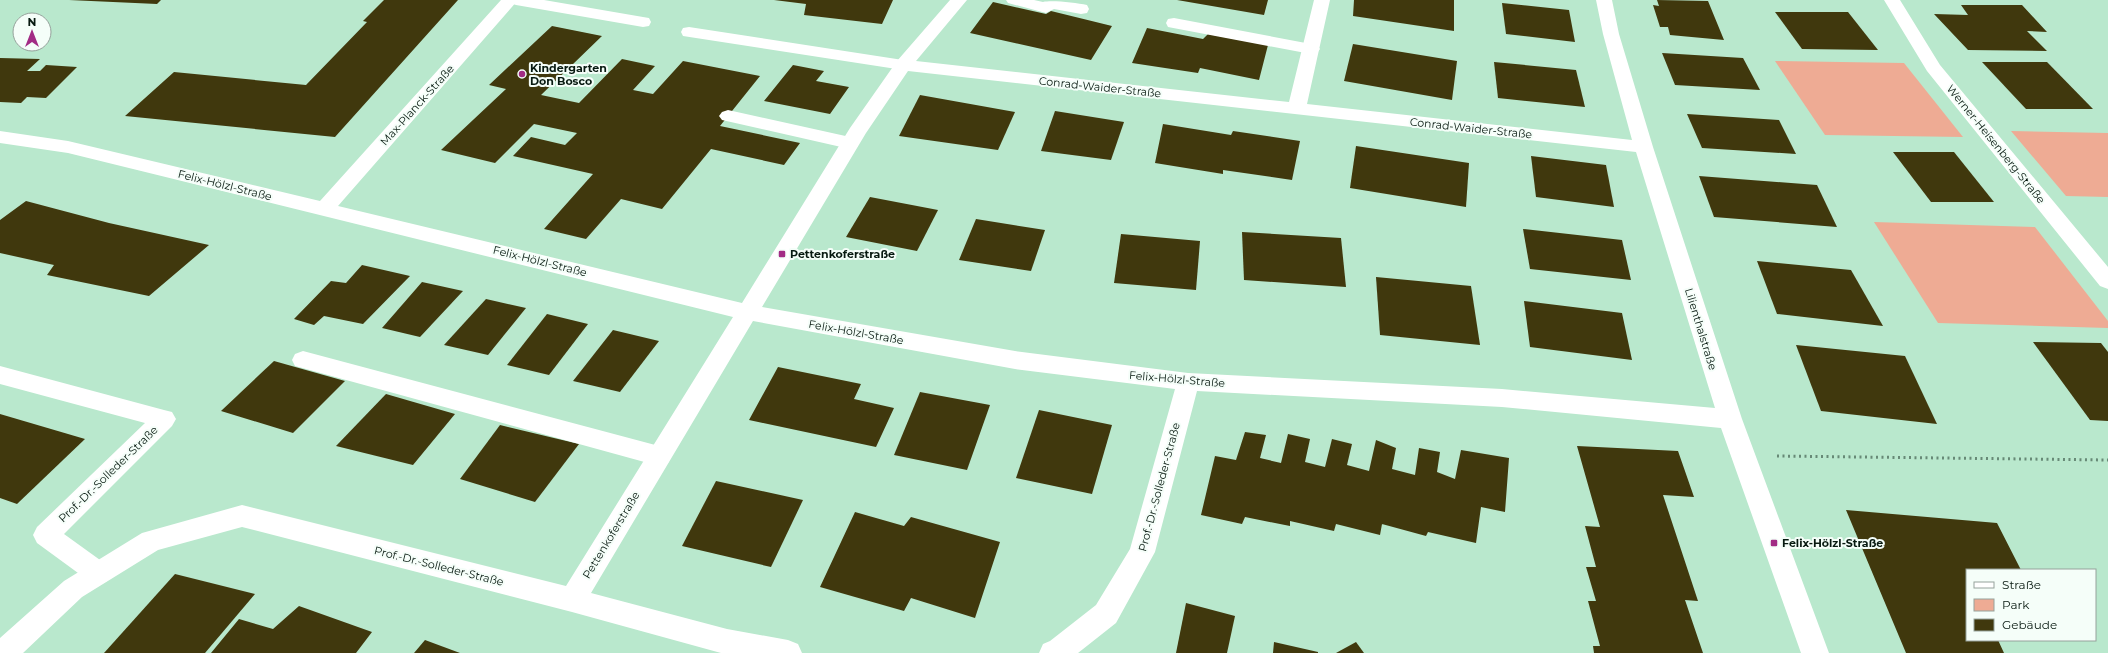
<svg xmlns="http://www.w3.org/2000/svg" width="2108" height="653" font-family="Montserrat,sans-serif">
  <rect width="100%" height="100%" fill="#b9e8cd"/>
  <g fill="#eeab94">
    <path d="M1775,61L1904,63L1963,137L1825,135Z"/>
    <path d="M2011,131L2108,133V197L2066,196Z"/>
    <path d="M1874,222L2035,227L2108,321V328L1938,323Z"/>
  </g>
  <g fill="#40380d">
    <path d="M69,0H161L157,4Z"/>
    <path d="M384,0H458L335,137L125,116L174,72L306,85L367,22L363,21Z"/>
    <path d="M774,0H893L882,24L804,15L806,4Z"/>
    <path d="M1177,0H1268L1264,15Z"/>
    <path d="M1354,0H1454V31L1353,16Z"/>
    <path d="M1657,0L1708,1L1724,40L1670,35L1668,27H1660L1653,5L1659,6Z"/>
    <path d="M993,2L1046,14L1051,11L1112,26L1091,60L970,33Z"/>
    <path d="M1502,3L1569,10L1575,42L1506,34Z"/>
    <path d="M1961,5H2022L2047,32L2027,31L2047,51L1968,50L1934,14L1968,15Z"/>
    <path d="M1775,12H1848L1878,50L1802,49Z"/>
    <path d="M552,26L602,36L541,95L579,103L622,59L655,66L633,90L653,94L683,61L760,76L720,126L800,143L784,165L711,149L662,209L621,199L586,239L544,229L593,174L513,156L531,137L565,145L577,133L534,124L495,163L441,150L506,89L489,85Z"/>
    <path d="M1147,28L1203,39L1208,34L1268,45L1259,80L1200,68L1198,73L1132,63Z"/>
    <path d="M1353,44L1457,61L1452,100L1344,81Z"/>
    <path d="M1662,53L1743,58L1760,90L1675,85Z"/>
    <path d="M0,58L40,59L27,71H40L46,65L77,67L46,98L27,97L21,103L0,102Z"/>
    <path d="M1494,62L1576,70L1585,107L1498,98Z"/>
    <path d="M1982,62H2047L2093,109H2026Z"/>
    <path d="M793,65L824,71L816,81L849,87L830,114L764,101Z"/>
    <path d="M920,95L1015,112L998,150L899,136Z"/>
    <path d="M1055,111L1124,122L1111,160L1041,151Z"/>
    <path d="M1687,114L1779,120L1796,154L1702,148Z"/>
    <path d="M1163,124L1231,135L1233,131L1300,141L1292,180L1223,170V174L1155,163Z"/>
    <path d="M1356,146L1469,163L1466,207L1350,188Z"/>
    <path d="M1893,152H1954L1994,202H1931Z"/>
    <path d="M1531,156L1606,165L1614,207L1536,197Z"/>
    <path d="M1699,176L1817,185L1837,227L1714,217Z"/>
    <path d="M870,197L938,210L917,251L846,237Z"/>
    <path d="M26,201L109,223L209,245L149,296L47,275L54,265L0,253V220Z"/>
    <path d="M976,219L1045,230L1031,271L959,260Z"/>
    <path d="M1523,229L1622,240L1631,280L1530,269Z"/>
    <path d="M1242,232L1341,238L1346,287L1244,280Z"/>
    <path d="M1121,234L1200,241L1196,290L1114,283Z"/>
    <path d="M1757,261L1851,270L1883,326L1777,314Z"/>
    <path d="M362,265L410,276L363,324L324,316L314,325L294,319L331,281L346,283Z"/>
    <path d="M1376,277L1471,286L1480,345L1380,335Z"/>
    <path d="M422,282L463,291L420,337L382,328Z"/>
    <path d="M486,299L526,308L488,355L444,345Z"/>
    <path d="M1524,301L1622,313L1632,360L1530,347Z"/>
    <path d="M547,314L588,324L549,375L507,365Z"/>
    <path d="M613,330L659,341L620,392L573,381Z"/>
    <path d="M2033,342L2101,343L2108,352V421L2090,420Z"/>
    <path d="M1796,345L1905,356L1937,424L1821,411Z"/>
    <path d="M274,361L345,381L293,433L221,411Z"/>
    <path d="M778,367L861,384L854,399L894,408L876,447L749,420Z"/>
    <path d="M920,392L990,405L967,470L894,455Z"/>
    <path d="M386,394L455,414L413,465L336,446Z"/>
    <path d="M1039,410L1112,425L1092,494L1016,478Z"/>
    <path d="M0,414L85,439L17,504L0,498Z"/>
    <path d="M500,425L579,444L535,502L460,479Z"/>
    <path d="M1245,432L1266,435L1260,458L1281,463L1288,434L1310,439L1305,462L1325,467L1332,439L1352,444L1347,465L1369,471L1376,440L1396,448L1392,469L1415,475L1419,448L1440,452L1437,472L1455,479L1461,450L1509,458L1505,512L1481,507L1476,543L1428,532L1426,536L1382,524L1384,513L1380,535L1336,524L1334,531L1290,521V526L1245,517L1242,524L1201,515L1215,456L1236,460Z"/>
    <path d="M1577,446L1678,451L1694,497L1663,495L1698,601L1685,600L1703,653H1594L1593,646H1600L1588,601H1596L1586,567H1596L1585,526L1600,527Z"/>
    <path d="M716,481L803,500L771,567L682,546Z"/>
    <path d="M1846,510L1997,523L2021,570H1967V640H1998L2004,653H1906Z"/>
    <path d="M855,512L904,526L911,517L1000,542L975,618L911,598L904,611L820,587Z"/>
    <path d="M175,574L255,594L205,653H104Z"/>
    <path d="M1186,603L1235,616L1227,653H1176Z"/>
    <path d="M299,606L372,632L356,653H211L239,619L273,629Z"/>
    <path d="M425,640L460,653H414Z"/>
    <path d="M1274,642L1318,652V653H1273Z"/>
    <path d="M1356,642L1364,653H1336Z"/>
  </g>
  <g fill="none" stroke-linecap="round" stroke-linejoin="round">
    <path stroke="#678976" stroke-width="3" stroke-dasharray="2 3.5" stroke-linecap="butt" d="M1777,456L2108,460"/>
    <g fill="#fff" fill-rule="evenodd">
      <path d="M508,0H544L643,17L649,18L651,22L649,26L643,27L516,5L510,3Z"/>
      <path d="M1006,0H1034L1043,2C1053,0 1076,3 1087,5L1089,9L1087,13L1081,14L1054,9L1046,13L1008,3Z"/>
      <path d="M1174,18L1311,44L1317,45L1320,49L1317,53L1311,54L1168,27L1166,23L1168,19Z"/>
      <path d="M689,27L903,60L909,61L912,65L909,69L903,70L683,36L681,32L683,28Z"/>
      <path d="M728,110L850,137L857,139L859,143L857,147L850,149L722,120L719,116L722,112Z"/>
      <path d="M0,366L164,410L172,412L176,419L172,426L64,534L107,565L111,573L107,581L98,585L89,581L37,543L33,535L37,527L145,423L0,384Z"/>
    </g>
    <path fill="#fff" fill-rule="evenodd" d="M303,351L659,446L668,449L671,456L668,463L659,466L295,366L292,360L295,354Z"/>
    <g fill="#fff" fill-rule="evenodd">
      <path d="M501,0H518L338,206L742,303L850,128L897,61L950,0H967L916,61L1289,102L1314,0H1330L1307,104L1632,140L1603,34L1596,0H1612L1619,34L1653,147L1742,419L1829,653H1801L1721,428L1502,407L1197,391L1155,552L1116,623L1078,653H1039L1043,644L1050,641L1096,605L1130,549L1175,389L1015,369L753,321L591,593L727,629L788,640L798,644L802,653H721L572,612L242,527L158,550L82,597L23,653H0V638L64,581L142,533L242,505L566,586L733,317L68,153L0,143V131L68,141L320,201ZM908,71L1636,152L1715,408L1502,389L1188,373L1015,351L762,307L866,133Z"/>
      <path d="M1884,0H1900L1940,65L2108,267V289L2100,286L1927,71Z"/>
    </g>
  </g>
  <g fill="#a22c85" stroke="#f5fef9" stroke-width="1.5">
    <circle cx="522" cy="74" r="4"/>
    <rect x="778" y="250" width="8" height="8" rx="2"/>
    <rect x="1770" y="539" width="8" height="8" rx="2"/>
  </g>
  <g text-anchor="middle" stroke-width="4" stroke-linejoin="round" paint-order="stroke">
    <g font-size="11" font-weight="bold" fill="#071910" stroke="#f5fef9" text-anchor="start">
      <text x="530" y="72">Kindergarten<tspan x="530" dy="13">Don Bosco</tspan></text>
      <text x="790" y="258">Pettenkoferstraße</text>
      <text x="1782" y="547">Felix-Hölzl-Straße</text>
    </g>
    <g font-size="11" fill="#071910" stroke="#f5fef9">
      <text transform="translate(1100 87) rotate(6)" y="4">Conrad-Waider-Straße</text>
      <text transform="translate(417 105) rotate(-48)" y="4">Max-Planck-Straße</text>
      <text transform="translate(1471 128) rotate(6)" y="4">Conrad-Waider-Straße</text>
      <text transform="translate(1996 144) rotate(51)" y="4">Werner-Heisenberg-Straße</text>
      <text transform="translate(225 185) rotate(14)" y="4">Felix-Hölzl-Straße</text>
      <text transform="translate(540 261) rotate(14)" y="4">Felix-Hölzl-Straße</text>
      <text transform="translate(1701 329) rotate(73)" y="4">Lilienthalstraße</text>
      <text transform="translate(856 332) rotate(10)" y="4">Felix-Hölzl-Straße</text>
      <text transform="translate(1177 379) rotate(5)" y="4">Felix-Hölzl-Straße</text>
      <text transform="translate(108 474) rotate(-44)" y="4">Prof.-Dr.-Solleder-Straße</text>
      <text transform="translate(1159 487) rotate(-75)" y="4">Prof.-Dr.-Solleder-Straße</text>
      <text transform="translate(611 535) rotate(-59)" y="4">Pettenkoferstraße</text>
      <text transform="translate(439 566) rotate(14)" y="4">Prof.-Dr.-Solleder-Straße</text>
    </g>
  </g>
  <rect x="1966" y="569" width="130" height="72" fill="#f5fef9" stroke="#96a29c"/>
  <rect x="1974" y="582" width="20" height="6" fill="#ffffff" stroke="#96a29c"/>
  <text x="2002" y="589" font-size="12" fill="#071910">Straße</text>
  <rect x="1974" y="599" width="20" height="12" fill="#eeab94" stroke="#96a29c"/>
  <text x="2002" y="609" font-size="12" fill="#071910">Park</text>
  <rect x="1974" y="619" width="20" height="12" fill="#40380d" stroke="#96a29c"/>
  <text x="2002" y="629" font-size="12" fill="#071910">Gebäude</text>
  <g transform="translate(32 32)"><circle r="19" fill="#f5fef9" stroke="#96a29c"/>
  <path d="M0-3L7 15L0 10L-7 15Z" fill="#a22c85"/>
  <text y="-6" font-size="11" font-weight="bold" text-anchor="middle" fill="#071910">N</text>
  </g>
</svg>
